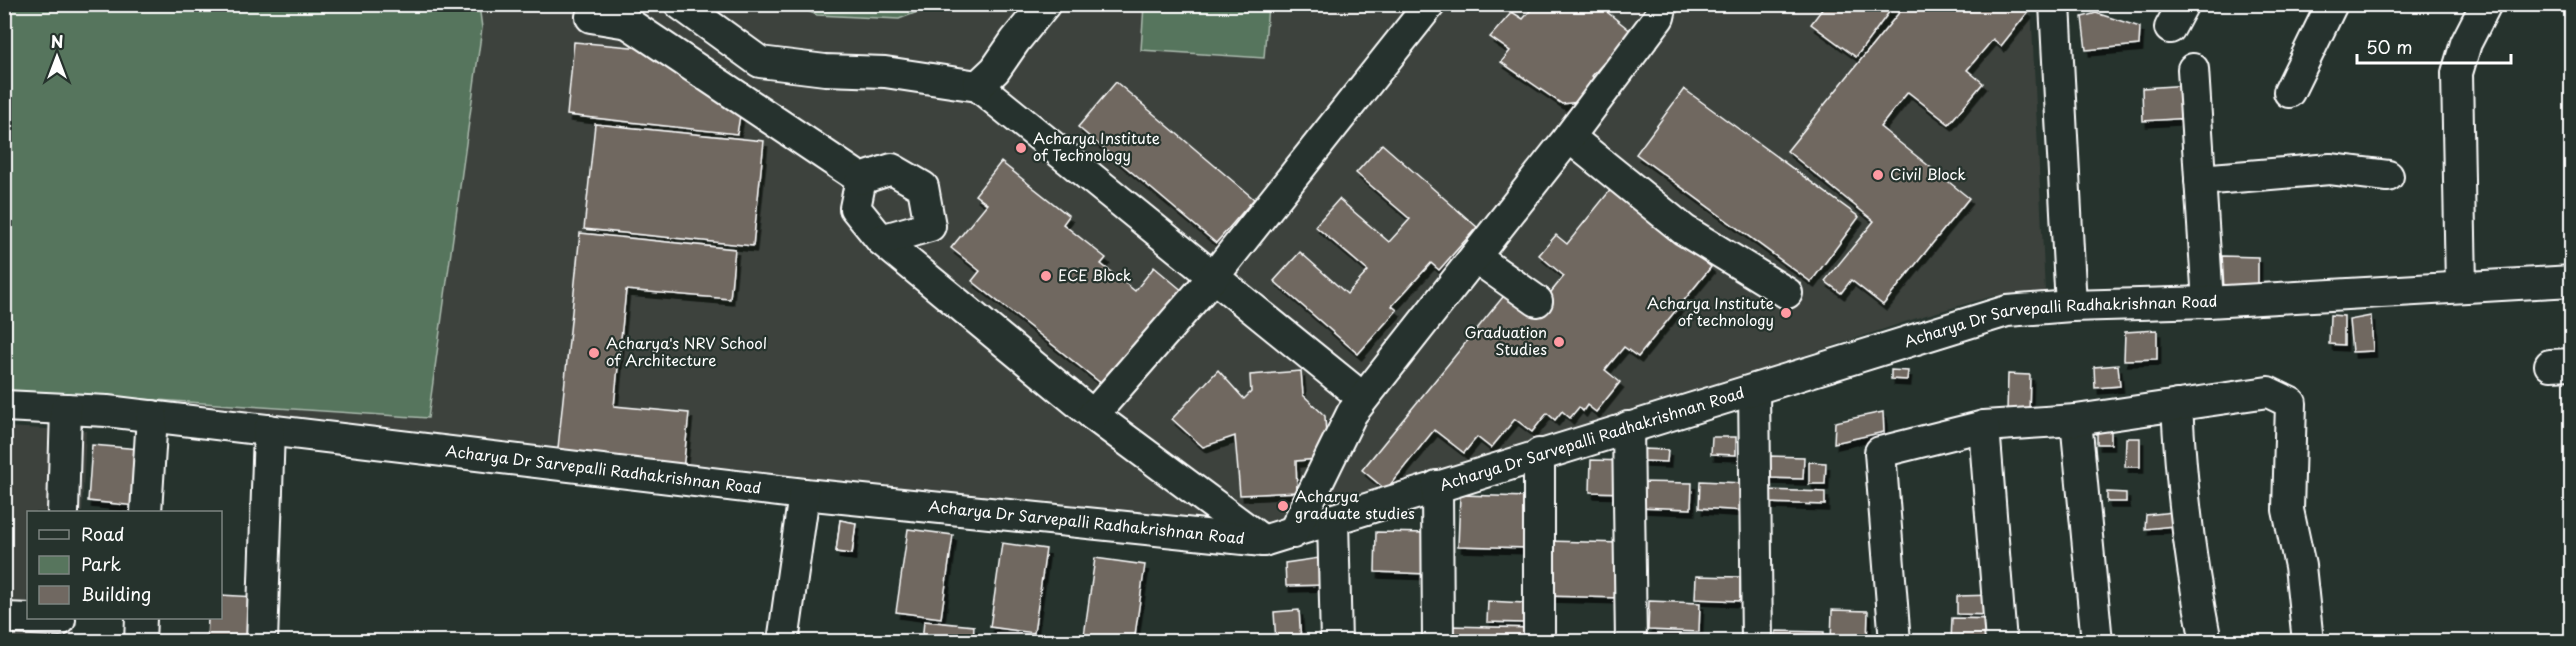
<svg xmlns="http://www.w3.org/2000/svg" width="2576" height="646" font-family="'Playpen Sans',sans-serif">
  <defs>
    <filter id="shadow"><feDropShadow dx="3.5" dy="6" stdDeviation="0" flood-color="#0009"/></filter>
  </defs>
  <rect width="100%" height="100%" fill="#26332d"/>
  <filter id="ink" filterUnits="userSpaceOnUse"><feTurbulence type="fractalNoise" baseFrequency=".0167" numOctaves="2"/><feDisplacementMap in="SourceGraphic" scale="12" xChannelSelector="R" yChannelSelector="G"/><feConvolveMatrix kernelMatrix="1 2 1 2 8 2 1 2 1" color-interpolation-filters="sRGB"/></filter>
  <g filter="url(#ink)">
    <g fill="#3c433d">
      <path d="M4,5H2031L2045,292L1994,296L1923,316L1258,538L5,398Z"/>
      <path d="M5,427L86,431L82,512H28V618H76L74,641L5,642Z"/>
    </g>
    <g fill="#57755d" stroke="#abbaae" stroke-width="1.5">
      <path d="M4,5H479L482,28L428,418L5,390Z"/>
      <path d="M793,5L936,4V5L899,19L817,15Z"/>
      <path d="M1144,5H1268L1264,58L1141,50Z"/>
    </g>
    <g fill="#706861" stroke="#fff" stroke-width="1.5" filter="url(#shadow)">
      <path d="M1536,4H1597L1637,36L1616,62L1606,60L1592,76L1600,85L1588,101L1562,104L1501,62L1510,51L1490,37L1512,12L1523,19Z"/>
      <path d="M1826,4H1895L1856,57L1811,24Z"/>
      <path d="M1906,4H2019L2028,12L2001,46L1993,39L1967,70L1983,83L1949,124L1908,92L1880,127L1969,198L1883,305L1851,280L1841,293L1825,281L1874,221L1787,151Z"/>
      <path d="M2096,13L2140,27L2139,45L2086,50L2082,17Z"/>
      <path d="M574,42L654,49L742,103L737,134L567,115Z"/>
      <path d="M1116,82L1254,199L1216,243L1078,127Z"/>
      <path d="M2189,85L2191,118L2143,121L2142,88Z"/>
      <path d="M1684,89L1859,217L1811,282L1636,154Z"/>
      <path d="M595,124L764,141L753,246L584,229Z"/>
      <path d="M1382,144L1477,227L1439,270L1431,263L1392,306L1397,310L1358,354L1274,281L1300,252L1347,294L1368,271L1315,226L1339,199L1389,242L1410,219L1356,173Z"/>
      <path d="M1001,162L1069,216L1063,224L1106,258L1101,264L1135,291L1154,267L1184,292L1107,388L972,281L980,271L951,248L987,204L975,195Z"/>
      <path d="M1612,188L1711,267L1638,357L1624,347L1605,370L1620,382L1596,412L1587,405L1583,411L1579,407L1570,418L1562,411L1555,420L1547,413L1532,432L1515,419L1491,448L1477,437L1464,453L1434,430L1386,490L1362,470L1507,292L1534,313L1564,276L1539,255L1556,235L1567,244Z"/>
      <path d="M580,233L735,249L730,299L626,290L614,406L689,413L683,470L557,458Z"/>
      <path d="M2222,256L2258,257V289H2224Z"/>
      <path d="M2330,315L2344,316V345L2329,344Z"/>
      <path d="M2371,316L2373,351L2352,352L2349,320Z"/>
      <path d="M2157,330V359L2124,360L2125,332Z"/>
      <path d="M2118,365L2120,386L2095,388L2094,367Z"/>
      <path d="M1218,370L1244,399L1251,392L1250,375L1301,371L1303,395L1325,416L1327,458L1296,461L1297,492L1240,495L1235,436L1203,447L1172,419Z"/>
      <path d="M1891,370L1908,371L1907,380L1891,379Z"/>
      <path d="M2008,374L2030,375L2029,413L2007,412Z"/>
      <path d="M1883,412L1884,432L1834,443L1835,422Z"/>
      <path d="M2097,429L2111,430V444H2097Z"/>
      <path d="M1712,437H1736V455L1711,454Z"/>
      <path d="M2126,438H2140V467H2125Z"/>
      <path d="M92,445L140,449L136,506L88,501Z"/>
      <path d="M1643,449L1668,450L1667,462L1643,461Z"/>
      <path d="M1768,456L1804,457L1803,479L1767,478Z"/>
      <path d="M1591,460L1627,461L1626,493L1590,492Z"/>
      <path d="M1809,462L1826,463L1825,484H1809Z"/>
      <path d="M1700,481L1743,483L1745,511L1699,508Z"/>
      <path d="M1639,482L1692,483L1691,509L1639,507Z"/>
      <path d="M1768,490L1825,492V505L1768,503Z"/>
      <path d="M2107,492L2126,493V502H2107Z"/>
      <path d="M1460,495L1529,497L1528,548L1458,546Z"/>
      <path d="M2182,511L2183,525L2145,529L2146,515Z"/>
      <path d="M840,520L856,523L852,554L836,552Z"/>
      <path d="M840,520L856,523L852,554L836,552Z"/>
      <path d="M908,529L953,535L941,618L896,612Z"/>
      <path d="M1376,532L1430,533L1428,574L1375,572Z"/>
      <path d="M1548,541L1622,543L1621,598L1546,596Z"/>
      <path d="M1002,543L1046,549L1034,633L990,627Z"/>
      <path d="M1326,557V585L1286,586L1285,563Z"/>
      <path d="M1095,558L1145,565L1134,642L1084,636Z"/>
      <path d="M1696,576L1740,577V601L1695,599Z"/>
      <path d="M220,595L256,597L254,642H207L208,618H220Z"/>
      <path d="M1996,595V615L1957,614V596Z"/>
      <path d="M1488,601L1524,603L1523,623L1487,622Z"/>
      <path d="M1649,601L1700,603L1699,632L1648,630Z"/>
      <path d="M1299,610L1301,642H1276L1274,612Z"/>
      <path d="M1832,610L1868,611L1867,642H1831Z"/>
      <path d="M1952,618L1994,619L1993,642H1951Z"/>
      <path d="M924,621L974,626L973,642H922Z"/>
      <path d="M1451,626L1535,628L1534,642H1451Z"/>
      <path d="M1776,631L1824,632V642H1775Z"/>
    </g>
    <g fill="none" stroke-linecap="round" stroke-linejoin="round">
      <defs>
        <g id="minor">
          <path d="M680,4L760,62L825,70L885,72L978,86L1363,398"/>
          <path d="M2055,4L2071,306"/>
          <path d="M591,17L628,23L861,179L855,208L881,240L1093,415L1263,541"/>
          <path d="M2170,28L2183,4"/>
          <path d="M2193,69L2208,302"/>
          <path d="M978,86L995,70L1015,41L1045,4"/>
          <path d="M2289,92L2332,4"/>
          <path d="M1569,137L1684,230L1787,293"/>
          <path d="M861,179L892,169L923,187L930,226L881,240"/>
          <path d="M2200,180L2330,169L2388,176"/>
          <path d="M1475,257L1537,301"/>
          <path d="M2461,287L2457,73L2466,43L2486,4"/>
          <path d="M2550,365L2572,364"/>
          <path d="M1754,390L1757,642"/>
          <path d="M2177,405C2181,485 2190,563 2206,642"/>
          <path id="s1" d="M4,406L107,411L804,494L1263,541L2007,311L2071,306L2208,302L2572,281"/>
          <path d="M1093,415L1214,276L1430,4"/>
          <path d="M2076,420L2097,642"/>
          <path d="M1984,426L2076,420L2268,392L2291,403L2288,510L2300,566L2308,642"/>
          <path d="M1628,427L1631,642"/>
          <path d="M1437,486L1438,642"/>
          <path d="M63,512L66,409"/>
          <path d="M146,512L152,416"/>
          <path d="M1333,520L1336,642"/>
          <path d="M1293,533L1352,413L1569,137L1659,17L1662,4"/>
          <path d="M4,618L60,620"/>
          <path d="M140,642L141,618"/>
          <path d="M262,642L269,430"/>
          <path d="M783,642L804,494"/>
          <path d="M1539,642V454"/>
          <path d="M1895,642L1880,452L1984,426L2001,642"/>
        </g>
      </defs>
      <use href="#minor" stroke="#fff" stroke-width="34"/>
      <use href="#minor" stroke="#26332d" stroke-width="30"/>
    </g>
  </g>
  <g fill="#ff9aa2" stroke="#26332d" stroke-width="2">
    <circle cx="1021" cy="148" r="6"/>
    <circle cx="1878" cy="175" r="6"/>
    <circle cx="1046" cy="276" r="6"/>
    <circle cx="1786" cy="313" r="6"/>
    <circle cx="1559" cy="342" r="6"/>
    <circle cx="594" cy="353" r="6"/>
    <circle cx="1283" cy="506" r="6"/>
  </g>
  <g text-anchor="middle" stroke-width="4.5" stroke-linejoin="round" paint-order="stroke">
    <g font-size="15" fill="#fff" stroke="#26332d" text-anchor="start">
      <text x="1033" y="144">Acharya Institute<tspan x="1033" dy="17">of Technology</tspan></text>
      <text x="1890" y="180">Civil Block</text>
      <text x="1058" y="281">ECE Block</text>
      <text x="1774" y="309" text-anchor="end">Acharya Institute<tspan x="1774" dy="17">of technology</tspan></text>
      <text x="1547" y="338" text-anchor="end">Graduation<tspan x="1547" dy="17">Studies</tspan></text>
      <text x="606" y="349">Acharya's NRV School<tspan x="606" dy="17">of Architecture</tspan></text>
      <text x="1295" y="502">Acharya<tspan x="1295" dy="17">graduate studies</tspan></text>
    </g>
    <g font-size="15" fill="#fff" stroke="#26332d">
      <text dy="5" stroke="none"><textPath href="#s1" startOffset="2097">Acharya Dr Sarvepalli Radhakrishnan Road</textPath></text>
      <text dy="5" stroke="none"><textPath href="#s1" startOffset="1611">Acharya Dr Sarvepalli Radhakrishnan Road</textPath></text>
      <text dy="5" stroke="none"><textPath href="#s1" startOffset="603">Acharya Dr Sarvepalli Radhakrishnan Road</textPath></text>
      <text dy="5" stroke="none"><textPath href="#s1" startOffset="1089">Acharya Dr Sarvepalli Radhakrishnan Road</textPath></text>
    </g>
  </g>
  <rect width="2576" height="646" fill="none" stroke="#26332d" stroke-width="24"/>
  <rect x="12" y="12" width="2552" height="622" fill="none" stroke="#fff" stroke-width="2" filter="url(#ink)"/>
  <rect x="27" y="511" width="195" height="108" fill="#26332d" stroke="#7d8581" stroke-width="1.5"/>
  <rect x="39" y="530" width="30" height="9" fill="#26332d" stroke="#7d8581" stroke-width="1.5"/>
  <text x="81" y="541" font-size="18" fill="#ffffff">Road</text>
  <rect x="39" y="556" width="30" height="18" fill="#57755d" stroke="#7d8581" stroke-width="1.5"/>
  <text x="81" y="571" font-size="18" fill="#ffffff">Park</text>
  <rect x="39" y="586" width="30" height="18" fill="#706861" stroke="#7d8581" stroke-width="1.5"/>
  <text x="81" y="601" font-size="18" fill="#ffffff">Building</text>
  <g transform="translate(57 57)" stroke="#26332d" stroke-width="4.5" paint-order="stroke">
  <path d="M0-4.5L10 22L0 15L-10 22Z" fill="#ffffff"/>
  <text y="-9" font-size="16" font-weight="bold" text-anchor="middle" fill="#ffffff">N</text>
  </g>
  <path d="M2357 54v9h154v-9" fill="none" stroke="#ffffff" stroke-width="3"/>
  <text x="2366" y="54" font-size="18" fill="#ffffff" stroke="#26332d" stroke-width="4.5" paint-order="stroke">50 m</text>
</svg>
